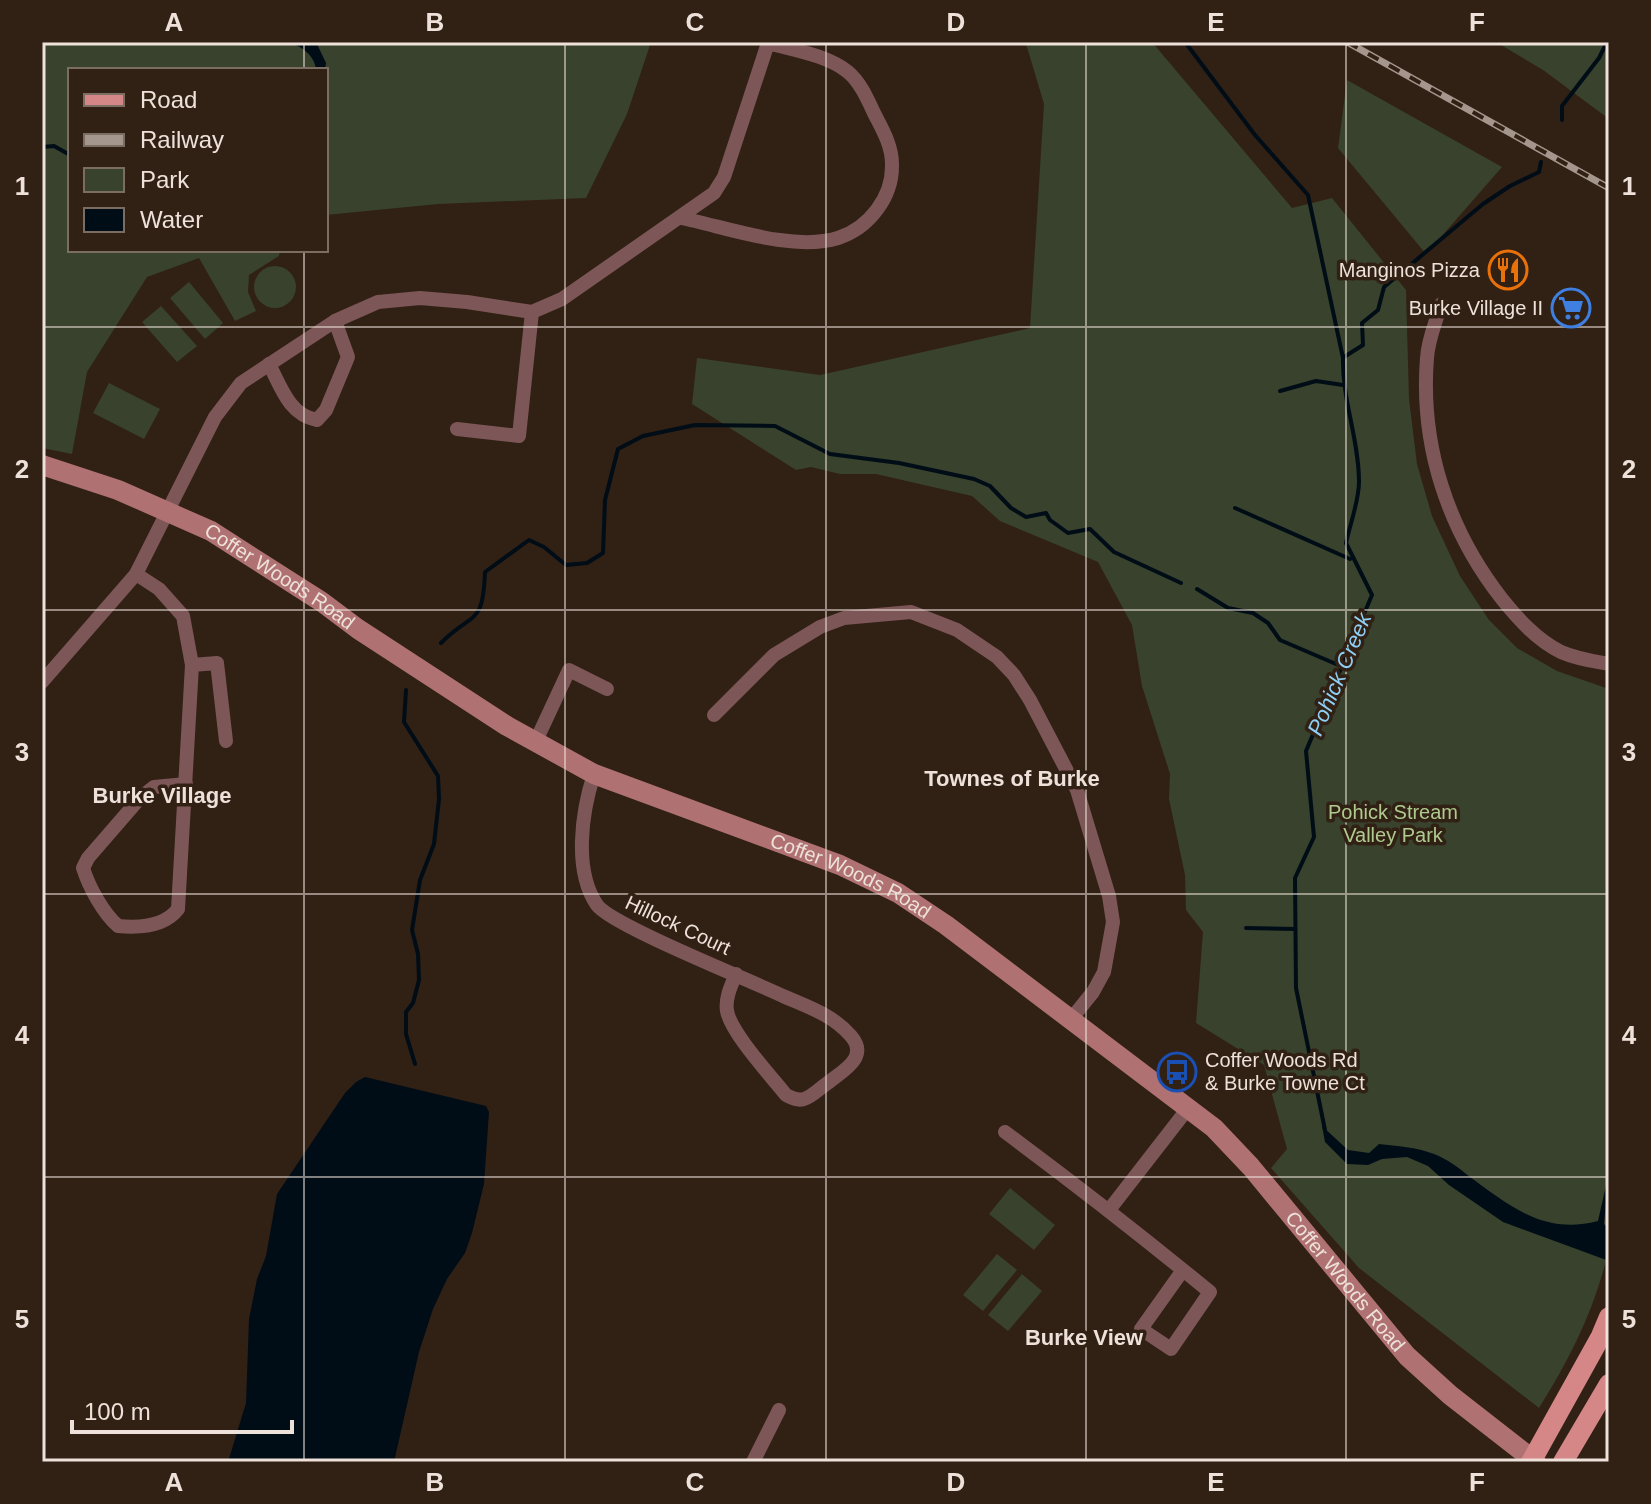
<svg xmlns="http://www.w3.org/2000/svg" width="1651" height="1504" font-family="Arial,sans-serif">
  <rect width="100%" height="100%" fill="#312014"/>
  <g fill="#38422c">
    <path d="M42,42H651L627,114L586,198L438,204L326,215V70H70V250H280L279,256L249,275L248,292L256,311L235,321L199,258L147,277L87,372L72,454L42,448Z"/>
    <path d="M1023,42H1152L1292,208L1332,198L1406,290L1409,399L1417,464L1432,516L1460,576L1489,620L1517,648L1557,671L1609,689V1248C1596,1307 1571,1357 1539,1408L1359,1268L1271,1168L1287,1149L1264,1065L1196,1023L1203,932L1186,910L1185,875L1169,799L1170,774L1142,686L1132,625L1098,562L1000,521L972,496L876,474H840L811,467L796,470L692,404L697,358L820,375L1030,328L1044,104L1027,47Z"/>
    <path d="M1496,42H1609V119L1543,70Z"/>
    <path d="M1347,80L1502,167L1426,254L1338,148Z"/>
    <circle cx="275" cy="287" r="21"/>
    <path d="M189,282L223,323L205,339L170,298Z"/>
    <path d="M161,306L197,346L177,362L142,322Z"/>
    <path d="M109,383L160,409L144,439L93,413Z"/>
    <path d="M1010,1188L1055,1225L1034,1250L989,1214Z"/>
    <path d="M997,1254L1017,1270L983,1311L963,1295Z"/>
    <path d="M1022,1274L1042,1291L1008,1331L988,1315Z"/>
  </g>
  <g fill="#000d17">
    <path d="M287,42H316L326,63L325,70H316C315,55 300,45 287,42Z"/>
    <path d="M365,1077L486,1106L489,1112L484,1184L472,1233L465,1253L447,1279L433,1309L419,1352L394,1462H228L246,1403L249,1319L257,1279L266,1256L277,1194L345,1093L356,1082Z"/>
    <path d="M1322,1126L1348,1150L1369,1153L1379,1144C1397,1146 1416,1147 1434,1154C1447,1159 1459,1168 1470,1177C1511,1207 1545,1235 1598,1221L1609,1172L1604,1224L1609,1229V1261L1503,1222L1449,1185L1428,1166L1407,1157L1382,1159L1368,1165L1347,1164L1325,1142Z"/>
  </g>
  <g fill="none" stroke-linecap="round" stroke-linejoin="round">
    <g stroke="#000d17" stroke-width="4">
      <path d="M1185,42L1255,135L1308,195L1343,358C1342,400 1359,439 1359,482C1359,501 1350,524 1346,543L1372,595L1306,751L1314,837L1295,878L1296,988L1325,1130"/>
      <path d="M1562,120V106L1599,58L1607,42"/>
      <path d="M42,147L54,146L70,155"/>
      <path d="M1344,357L1363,345L1362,323L1378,310L1384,287L1483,204L1510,186L1539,172L1541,162"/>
      <path d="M1280,391L1316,381L1343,385"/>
      <path d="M1235,508L1350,559"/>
      <path d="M1197,589L1228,608L1253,613L1268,623L1280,640L1343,667"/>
      <path d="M441,643C473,611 483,627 485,572L529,540L544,547L566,565L587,563L603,553L605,500L618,449L643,436L695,425L775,426L830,454L899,463L974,479L990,486L1011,508L1026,517L1046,513L1050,520L1068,533L1090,529L1114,552L1181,583"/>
      <path d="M406,690L404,722L438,776L439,799L434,844L420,880L412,930L418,954L419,980L413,1003L406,1012V1034L415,1064"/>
      <path d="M1246,928L1295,929"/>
    </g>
    <g stroke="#7d5657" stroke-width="14">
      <path d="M1441,304C1436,322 1428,339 1427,358C1420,446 1448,530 1502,599C1519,620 1537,640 1561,652C1577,659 1592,661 1609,664"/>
      <path d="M269,364C281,387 289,415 317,420L326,410L348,357L335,321"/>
      <path d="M457,429L519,436L532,312"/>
      <path d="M136,574L159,589L183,616L192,665L178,909C165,926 139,928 118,926C103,913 89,887 83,868L88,858L140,798L154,787L186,784"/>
      <path d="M192,665L217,663L226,741"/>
      <path d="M42,682L136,574L215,417L241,383L335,321L378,302L420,298L467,302L532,312L562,299L714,193L724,177L768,43C793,50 827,55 848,72C860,82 867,98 874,113C882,129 892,145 892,164C893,197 869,228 838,238C793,252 726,227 681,218"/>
      <path d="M714,715L774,655L820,627L844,618L911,612L957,630L997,657L1014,675L1030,700L1077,790L1109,896L1113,922L1104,972L1093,992L1072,1018"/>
      <path d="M535,743L569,670L607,689"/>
      <path d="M594,774C582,811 573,870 597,905C611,925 752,981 783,996C808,1007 833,1015 851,1036C869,1057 844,1070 829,1082C821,1087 812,1097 804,1099C797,1101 792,1098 786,1095C771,1076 731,1033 727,1011C725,998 731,986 736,974"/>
      <path d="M1005,1132C1075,1184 1143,1237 1210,1292L1171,1349L1141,1329L1183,1270"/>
      <path d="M1109,1210L1189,1107"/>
      <path d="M753,1462L779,1410"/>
    </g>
    <path stroke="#af7172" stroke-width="20" id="s1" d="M42,465L118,490L211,531L322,602L358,629L507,726L594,774L840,865L898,893L946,925L1214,1128L1251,1167L1407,1356L1450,1395L1536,1462"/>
    <g stroke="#d58687" stroke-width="20">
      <path d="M1531,1462L1601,1336L1609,1317"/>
      <path d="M1563,1462L1609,1384"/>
    </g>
    <defs>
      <path id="rail" d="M1347,42L1609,188"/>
    </defs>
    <use href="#rail" stroke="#a4968c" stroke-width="7"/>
    <use href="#rail" stroke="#312014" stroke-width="4" stroke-dasharray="12" stroke-linecap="butt"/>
  </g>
  <path fill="none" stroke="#ede1d9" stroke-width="2" stroke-opacity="0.55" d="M304,42V70M565,42V1462M826,42V1462M1086,42V1462M1346,42V1462M304,250V1462M42,327H1609M42,610H1609M42,894H1609M42,1177H1609"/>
  <defs>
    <symbol id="restaurant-ring" viewBox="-11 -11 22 22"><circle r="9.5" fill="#312014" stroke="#e8710a" stroke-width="1.5"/><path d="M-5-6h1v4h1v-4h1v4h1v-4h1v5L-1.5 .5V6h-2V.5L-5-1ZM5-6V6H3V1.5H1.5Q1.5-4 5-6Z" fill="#e8710a"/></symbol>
    <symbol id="supermarket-ring" viewBox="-11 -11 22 22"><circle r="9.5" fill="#312014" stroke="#3f7fe0" stroke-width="1.5"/><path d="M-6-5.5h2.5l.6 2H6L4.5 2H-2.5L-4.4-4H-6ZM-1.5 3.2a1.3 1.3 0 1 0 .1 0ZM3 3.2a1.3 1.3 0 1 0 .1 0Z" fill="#3f7fe0"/></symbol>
    <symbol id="bus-ring" viewBox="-11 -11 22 22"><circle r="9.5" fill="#312014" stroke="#1a4fb4" stroke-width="1.5"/><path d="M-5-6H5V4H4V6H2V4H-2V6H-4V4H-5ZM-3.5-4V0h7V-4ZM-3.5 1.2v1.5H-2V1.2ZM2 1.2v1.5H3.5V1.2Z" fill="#1a4fb4"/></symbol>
  </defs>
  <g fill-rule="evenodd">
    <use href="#restaurant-ring" x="1486" y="248" width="44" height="44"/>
    <use href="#supermarket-ring" x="1549" y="286" width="44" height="44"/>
    <use href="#bus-ring" x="1155" y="1050" width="44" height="44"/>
  </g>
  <g text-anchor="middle" stroke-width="7" stroke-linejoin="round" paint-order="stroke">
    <g font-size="20" fill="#ede1d9" stroke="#312014" text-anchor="end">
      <text x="1480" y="277">Manginos Pizza</text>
      <text x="1543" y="315">Burke Village II</text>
      <text x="1205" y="1067" text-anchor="start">Coffer Woods Rd<tspan x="1205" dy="23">&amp; Burke Towne Ct</tspan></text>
    </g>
    <g font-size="20" fill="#ede1d9" stroke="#312014">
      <text dy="7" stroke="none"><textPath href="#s1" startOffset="264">Coffer Woods Road</textPath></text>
      <text dy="7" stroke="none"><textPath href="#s1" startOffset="912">Coffer Woods Road</textPath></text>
      <text transform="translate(678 925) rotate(25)" y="7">Hillock Court</text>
      <text dy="7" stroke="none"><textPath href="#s1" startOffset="1558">Coffer Woods Road</textPath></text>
    </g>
    <g font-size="20" fill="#aeca8f" stroke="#312014">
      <text x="1393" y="819">Pohick Stream<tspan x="1393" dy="23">Valley Park</tspan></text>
    </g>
    <g font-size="22" font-style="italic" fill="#8fcff6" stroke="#312014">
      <text transform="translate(1339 674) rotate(-67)" y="8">Pohick Creek</text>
    </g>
    <g font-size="22" font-weight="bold" fill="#ede1d9" stroke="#312014">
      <text x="1012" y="786">Townes of Burke</text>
      <text x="162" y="803">Burke Village</text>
      <text x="1084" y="1345">Burke View</text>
    </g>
  </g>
  <rect width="1651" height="1504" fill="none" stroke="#312014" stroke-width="88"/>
  <rect x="68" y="68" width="260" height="184" fill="#312014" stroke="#7c6d63" stroke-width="2"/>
  <rect x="84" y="94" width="40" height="12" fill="#d58687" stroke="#7c6d63" stroke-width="2"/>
  <text x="140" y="108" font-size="24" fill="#ede1d9">Road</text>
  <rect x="84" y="134" width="40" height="12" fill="#a4968c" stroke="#7c6d63" stroke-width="2"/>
  <text x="140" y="148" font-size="24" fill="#ede1d9">Railway</text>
  <rect x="84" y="168" width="40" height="24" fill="#38422c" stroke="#7c6d63" stroke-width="2"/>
  <text x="140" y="188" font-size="24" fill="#ede1d9">Park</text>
  <rect x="84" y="208" width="40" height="24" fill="#000d17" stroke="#7c6d63" stroke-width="2"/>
  <text x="140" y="228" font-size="24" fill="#ede1d9">Water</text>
  <path d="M72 1420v12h220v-12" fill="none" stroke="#ede1d9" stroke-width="4"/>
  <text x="84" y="1420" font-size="24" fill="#ede1d9" stroke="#312014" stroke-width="6" paint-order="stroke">100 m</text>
  <rect x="44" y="44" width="1563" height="1416" fill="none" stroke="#ede1d9" stroke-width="3"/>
  <g font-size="26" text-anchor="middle" font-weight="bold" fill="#ede1d9">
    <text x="174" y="31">A</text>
    <text x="435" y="31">B</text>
    <text x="695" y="31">C</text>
    <text x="956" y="31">D</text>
    <text x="1216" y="31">E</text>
    <text x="1477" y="31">F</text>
    <text x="22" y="195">1</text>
    <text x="1629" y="195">1</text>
    <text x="22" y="478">2</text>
    <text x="1629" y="478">2</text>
    <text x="22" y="761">3</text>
    <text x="1629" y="761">3</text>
    <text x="22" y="1044">4</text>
    <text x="1629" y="1044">4</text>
    <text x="22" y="1328">5</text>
    <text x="1629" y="1328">5</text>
    <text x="174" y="1491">A</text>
    <text x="435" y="1491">B</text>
    <text x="695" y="1491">C</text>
    <text x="956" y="1491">D</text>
    <text x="1216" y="1491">E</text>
    <text x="1477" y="1491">F</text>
  </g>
</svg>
